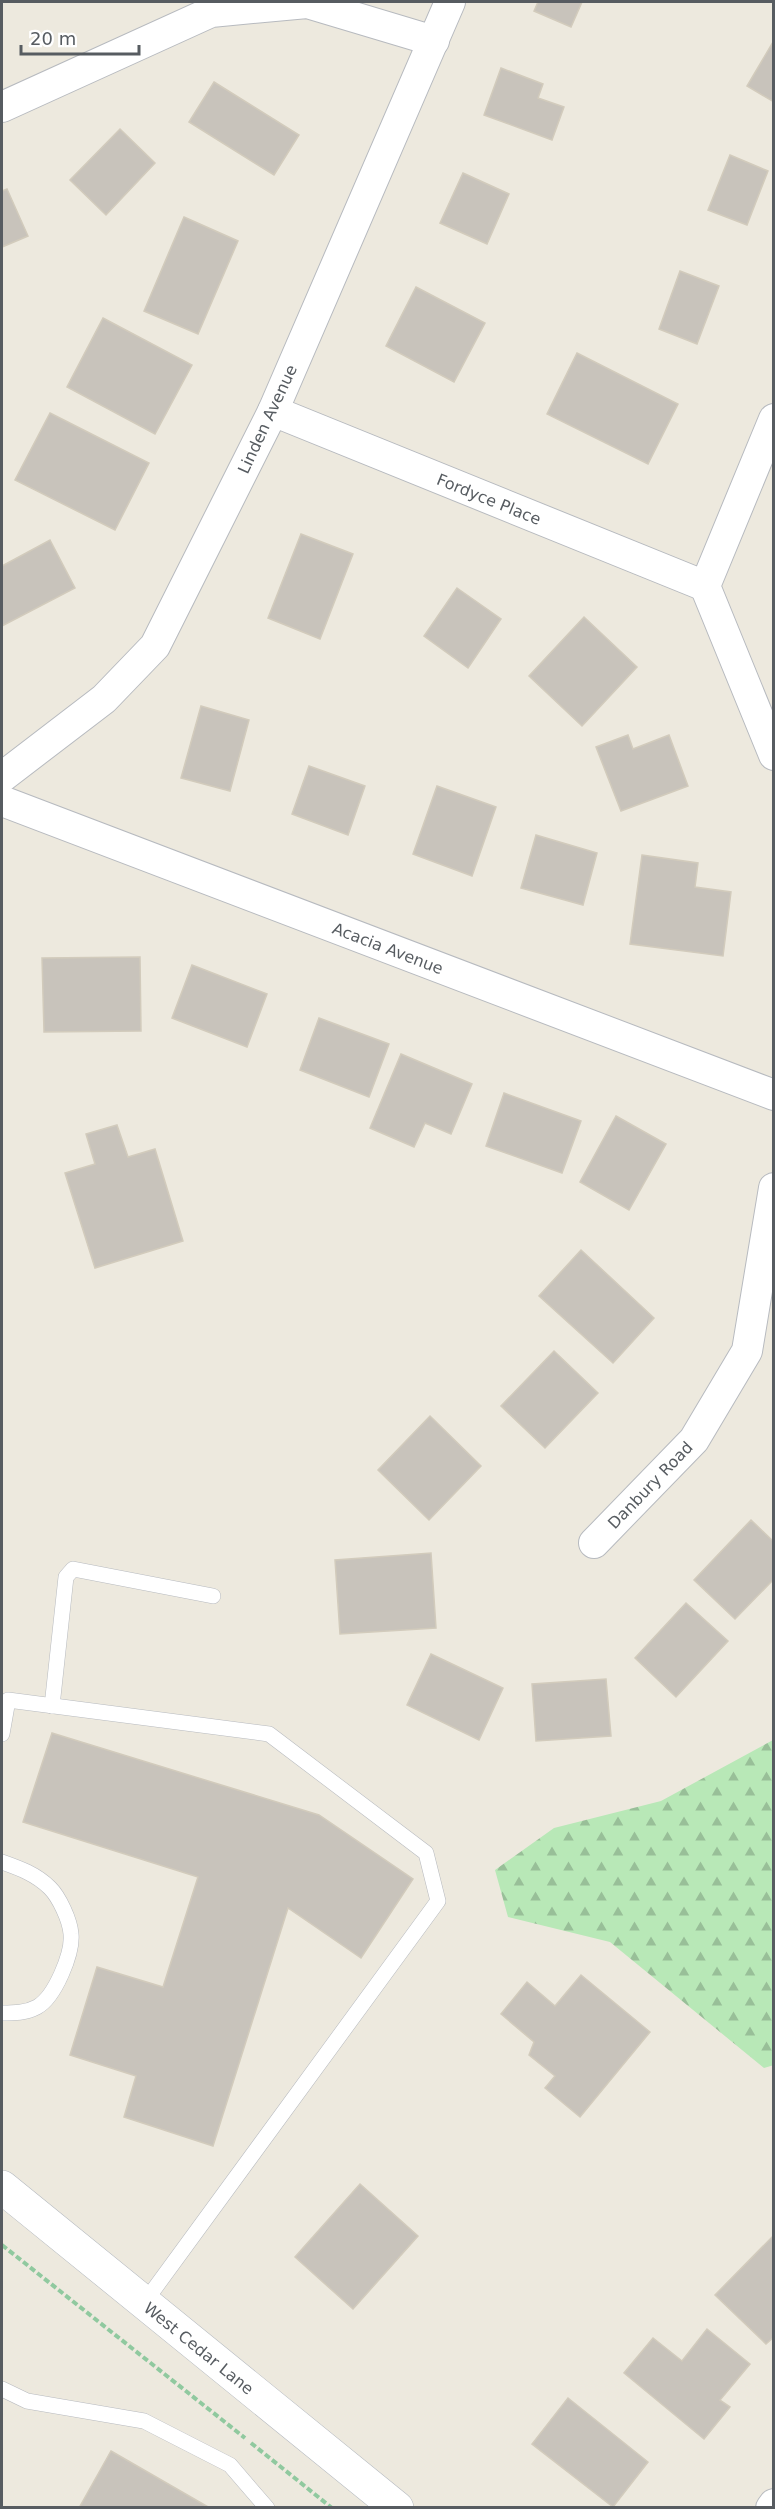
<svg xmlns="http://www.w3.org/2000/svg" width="775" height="2509" font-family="'DejaVu Sans',sans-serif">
  <defs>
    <pattern id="forest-firs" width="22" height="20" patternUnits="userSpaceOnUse" patternTransform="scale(1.5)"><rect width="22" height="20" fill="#b8e8b7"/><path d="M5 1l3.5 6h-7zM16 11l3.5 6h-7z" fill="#98bf98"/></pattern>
  </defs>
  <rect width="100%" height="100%" fill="#ede9de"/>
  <path fill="url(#forest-firs)" d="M773,1740L774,2065L764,2068L610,1942L508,1917L495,1870L554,1828L661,1801Z"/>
  <g fill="#c8c3bb" stroke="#d2cbbc" stroke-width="1.5">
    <path d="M538,2H582L571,27L534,11Z"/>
    <path d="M773,42L774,43V102L747,86Z"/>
    <path d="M501,68L543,84L538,98L564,107L552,140L484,115Z"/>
    <path d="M214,82L299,135L274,175L189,122Z"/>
    <path d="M120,129L155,163L106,215L70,180Z"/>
    <path d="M730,155L768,171L747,225L708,210Z"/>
    <path d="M463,173L509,194L487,244L440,223Z"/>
    <path d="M7,189L28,236L2,247V191Z"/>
    <path d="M184,217L238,241L198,334L144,311Z"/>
    <path d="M680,271L719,286L697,344L659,329Z"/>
    <path d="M416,287L485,323L454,382L386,346Z"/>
    <path d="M103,318L192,365L155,434L67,387Z"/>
    <path d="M577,353L678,404L648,464L547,414Z"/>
    <path d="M50,413L149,463L115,530L15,480Z"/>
    <path d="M301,534L353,554L320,639L268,618Z"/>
    <path d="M50,540L75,588L2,626V566Z"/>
    <path d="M457,588L501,619L468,668L424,636Z"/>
    <path d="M584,617L637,667L582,726L529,676Z"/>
    <path d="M201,706L249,720L230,791L181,778Z"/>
    <path d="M628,735L633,749L669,735L688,786L621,811L596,747Z"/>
    <path d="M309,766L365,786L348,835L292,814Z"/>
    <path d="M437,786L496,807L472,876L413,854Z"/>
    <path d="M536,835L597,853L583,905L521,888Z"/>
    <path d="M642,855L698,863L695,887L731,892L723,956L630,944Z"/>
    <path d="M140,957L141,1031L44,1032L42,958Z"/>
    <path d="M192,965L267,994L247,1047L172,1018Z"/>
    <path d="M319,1018L389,1044L369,1097L300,1070Z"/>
    <path d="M401,1054L472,1084L451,1134L425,1123L414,1147L370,1128Z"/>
    <path d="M504,1093L581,1121L562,1173L486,1146Z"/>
    <path d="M616,1116L666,1144L629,1210L580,1182Z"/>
    <path d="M117,1125L128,1157L155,1149L183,1241L95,1268L65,1173L95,1164L86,1134Z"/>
    <path d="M581,1250L654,1318L613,1363L539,1296Z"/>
    <path d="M554,1351L598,1393L545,1448L501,1406Z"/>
    <path d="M430,1416L481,1466L429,1520L378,1470Z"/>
    <path d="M751,1520L774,1542V1579L735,1619L694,1580Z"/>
    <path d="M431,1553L436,1628L340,1634L335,1560Z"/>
    <path d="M686,1603L728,1641L676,1697L635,1658Z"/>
    <path d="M431,1654L503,1688L479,1740L407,1705Z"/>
    <path d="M606,1679L611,1736L536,1741L532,1684Z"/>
    <path d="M52,1733L319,1815L413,1879L361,1958L288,1908L213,2146L124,2117L136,2076L70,2055L97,1967L163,1987L198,1877L23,1822Z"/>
    <path d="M581,1975L650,2032L580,2117L545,2088L555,2076L529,2055L534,2042L501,2014L527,1982L555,2006Z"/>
    <path d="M360,2184L418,2236L353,2309L295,2257Z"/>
    <path d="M774,2235V2337L766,2344L715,2295Z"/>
    <path d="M707,2329L750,2364L720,2400L730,2407L704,2439L624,2373L653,2338L682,2361Z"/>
    <path d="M568,2398L648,2462L613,2507L532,2444Z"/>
    <path d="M111,2451L210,2508H79Z"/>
  </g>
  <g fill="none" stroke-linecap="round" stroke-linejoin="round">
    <defs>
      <g id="lane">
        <path d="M52,1706L66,1577L73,1569L213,1596"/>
        <path d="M2,1734L8,1700L269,1734L426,1853L438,1901L144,2303"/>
        <path d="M2,1862C19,1868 36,1874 50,1888C59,1897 70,1920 71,1934C73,1953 55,1997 37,2007C26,2013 14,2013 2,2013"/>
        <path d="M2,2389L27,2401L144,2421L230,2465L267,2508"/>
      </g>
      <g id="street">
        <path d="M2,107L211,12L307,3L434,41"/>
        <path d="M273,411L705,586"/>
        <path d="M774,419L705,586L774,755"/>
        <path d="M2,777L104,699L155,646L273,411L450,2"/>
        <path d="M2,801L774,1095"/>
        <path d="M594,1543L694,1440L747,1351L774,1188"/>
        <path d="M771,2508L774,2504"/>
      </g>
      <path id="secondary" d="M2,2187L397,2508"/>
    </defs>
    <use href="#lane" stroke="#b7babf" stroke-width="16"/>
    <use href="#street" stroke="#b7babf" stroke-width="32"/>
    <use href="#secondary" stroke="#b4b9bf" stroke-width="34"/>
    <g stroke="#90c99f" stroke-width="4" stroke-dasharray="6 3" stroke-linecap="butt">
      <path d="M2,2245L245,2438"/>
      <path d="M251,2443L332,2508"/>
    </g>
    <use href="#lane" stroke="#fff" stroke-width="15"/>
    <use href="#street" stroke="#fff" stroke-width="30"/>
    <use href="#secondary" stroke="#fff" stroke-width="33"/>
  </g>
  <g text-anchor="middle" stroke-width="5" stroke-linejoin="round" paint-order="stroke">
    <g font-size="16" fill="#575c61" stroke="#fff">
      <text transform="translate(267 419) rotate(-65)" y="6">Linden Avenue</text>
      <text transform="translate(489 499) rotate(22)" y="6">Fordyce Place</text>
      <text transform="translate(388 948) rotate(21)" y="6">Acacia Avenue</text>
      <text transform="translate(650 1485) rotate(-46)" y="6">Danbury Road</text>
      <text transform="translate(199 2348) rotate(39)" y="6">West Cedar Lane</text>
    </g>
  </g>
  <rect width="775" height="2509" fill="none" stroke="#575c61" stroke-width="6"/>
  <path d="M21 45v9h118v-9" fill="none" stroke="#575c61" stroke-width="3"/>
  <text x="30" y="45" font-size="18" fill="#575c61" stroke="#ffffff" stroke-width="4.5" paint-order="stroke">20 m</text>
</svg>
